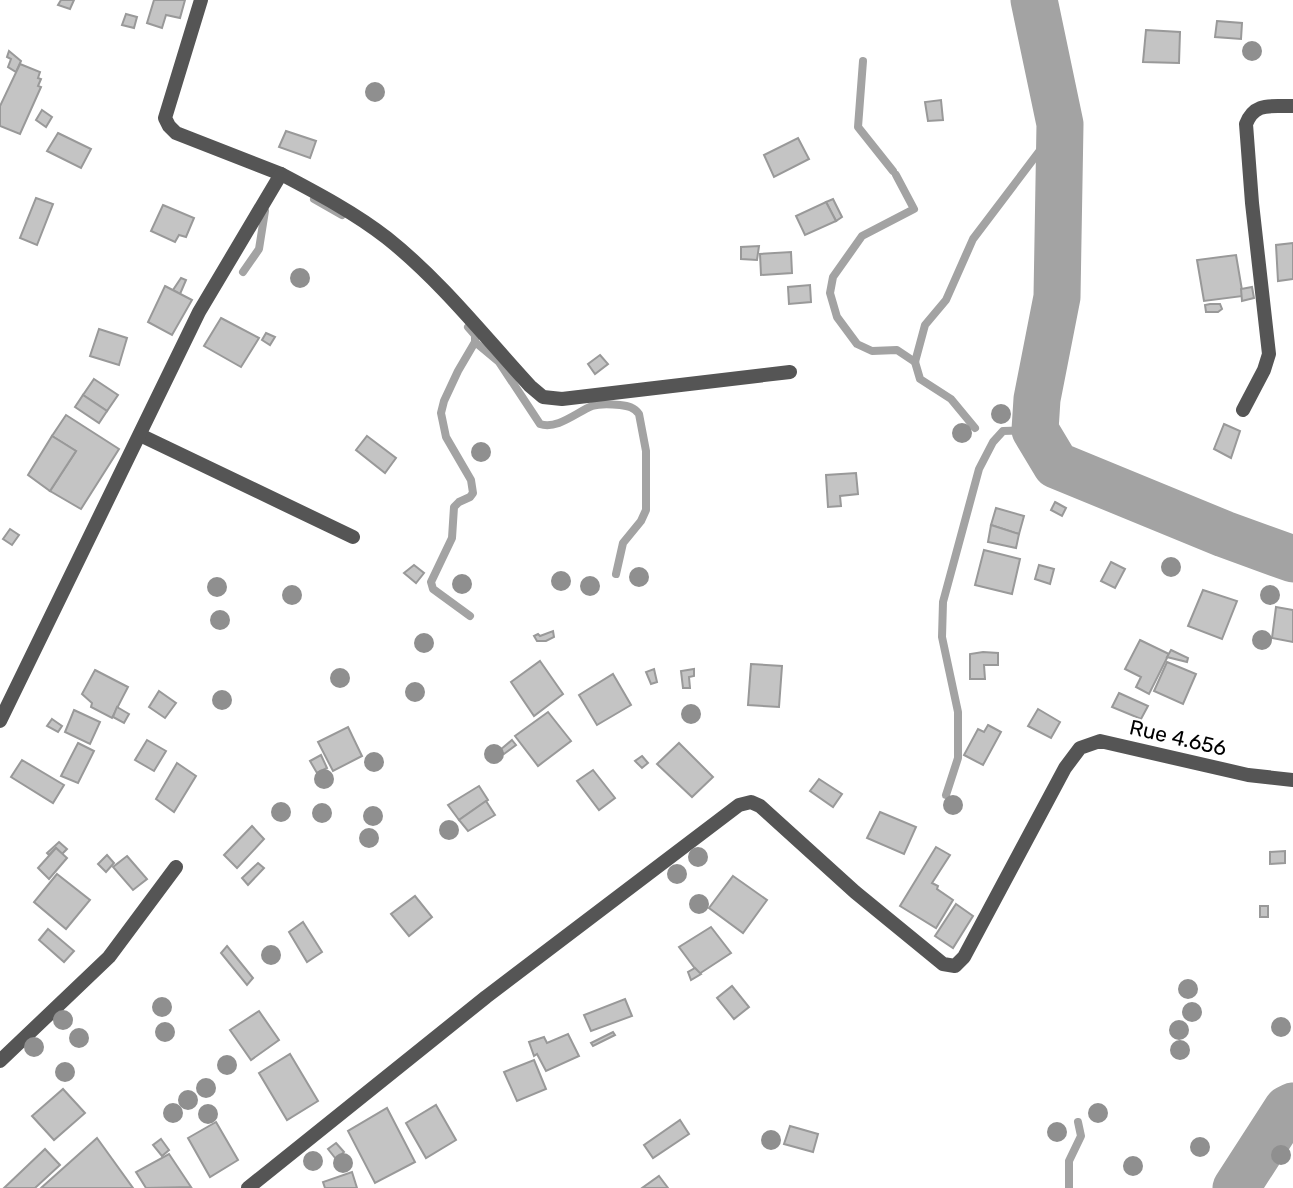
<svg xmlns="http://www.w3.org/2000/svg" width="1293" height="1188" font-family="Rubik,sans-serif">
  <rect width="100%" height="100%" fill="#fff"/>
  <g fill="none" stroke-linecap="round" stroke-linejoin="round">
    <g stroke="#a3a3a3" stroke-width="8">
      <path d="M863,61L858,127L893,171"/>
      <path d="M896,175L914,209L862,236L833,277L830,293L837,317L857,344L872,351L897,350L915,362"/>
      <path d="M314,199L342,215"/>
      <path d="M243,272L259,249L265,211"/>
      <path d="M468,327L475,335V342L499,362L540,424C557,430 577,412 592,406C601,403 611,404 620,405C628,406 634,407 639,414L646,451V510L641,521L623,543L616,574"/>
      <path d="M975,428L951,399L920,379L915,362L925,325L946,300L973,239L1060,124"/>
      <path d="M470,616L433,589L431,582L452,538L454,507L459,502L470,497L473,493L471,480L446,437L441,413L444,401L458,371L475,342"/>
      <path d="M946,795L958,758V712L942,637L943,602L979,469L993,442L1003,431L1035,430"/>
      <path d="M1069,1188V1161L1081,1136L1078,1122"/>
    </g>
    <g stroke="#a3a3a3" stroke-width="47">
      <path d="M1034,0L1060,124L1057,297L1037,399L1035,430L1056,465L1224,534L1293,559"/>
      <path d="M1236,1188L1287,1109L1293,1106"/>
    </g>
  </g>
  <g fill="#c4c4c4" stroke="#999" stroke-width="2">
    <path d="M61,0H74L70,9L58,5Z"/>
    <path d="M154,0H185L180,18L166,15L162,28L147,23Z"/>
    <path d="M126,14L137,17L134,28L122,25Z"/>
    <path d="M1217,21L1242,23L1241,39L1215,37Z"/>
    <path d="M1146,30L1180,32L1179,63L1143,62Z"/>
    <path d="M9,51L21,61L16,72L8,67L11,59L7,57Z"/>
    <path d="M20,64L40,72L38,78L41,79L38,86L41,87L20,134L0,126V106Z"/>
    <path d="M941,100L943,120L928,121L925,102Z"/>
    <path d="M42,110L52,117L46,127L36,120Z"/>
    <path d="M286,131L316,141L310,158L279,147Z"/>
    <path d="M58,133L91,149L81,168L47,151Z"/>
    <path d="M798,138L809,159L774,177L764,155Z"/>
    <path d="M36,198L53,204L37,245L20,238Z"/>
    <path d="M833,199L842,217L836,221L826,202Z"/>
    <path d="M826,202L836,221L805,235L796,216Z"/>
    <path d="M163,205L194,218L186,237L179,235L175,242L151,231Z"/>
    <path d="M1293,243V279L1278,281L1276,245Z"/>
    <path d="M759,246L757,260L741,259V247Z"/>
    <path d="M791,252L792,273L761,275L760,254Z"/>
    <path d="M1236,255L1243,296L1204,301L1197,260Z"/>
    <path d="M181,278L186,280L180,294L173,290Z"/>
    <path d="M810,285L811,302L789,304L788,287Z"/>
    <path d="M165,286L192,300L172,335L148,322Z"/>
    <path d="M1252,287L1254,298L1242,301L1241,289Z"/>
    <path d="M1210,304H1220L1222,309L1218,312H1206L1205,305Z"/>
    <path d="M221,318L259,338L241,367L204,346Z"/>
    <path d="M99,329L127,338L119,365L90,356Z"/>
    <path d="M266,333L275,337L270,345L262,340Z"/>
    <path d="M600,355L608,364L595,374L588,364Z"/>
    <path d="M94,379L118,395L107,411L83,395Z"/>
    <path d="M83,395L107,411L99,423L75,407Z"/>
    <path d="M66,415L119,449L81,509L50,491L76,451L52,436Z"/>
    <path d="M1224,424L1240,431L1231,458L1214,449Z"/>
    <path d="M52,436L76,451L50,491L28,475Z"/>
    <path d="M367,436L396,458L385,473L356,450Z"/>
    <path d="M856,473L858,494L840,496L841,506L828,507L826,475Z"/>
    <path d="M1055,502L1066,508L1062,516L1051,510Z"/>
    <path d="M996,508L1024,516L1019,534L991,525Z"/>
    <path d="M991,525L1019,534L1016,548L988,542Z"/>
    <path d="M10,529L19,535L12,545L3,539Z"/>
    <path d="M984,550L1020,559L1012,594L975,585Z"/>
    <path d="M1111,562L1125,569L1115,588L1101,581Z"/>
    <path d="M414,565L424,573L416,583L404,573Z"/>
    <path d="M1039,565L1054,569L1050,584L1035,579Z"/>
    <path d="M1203,590L1237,601L1222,639L1188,626Z"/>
    <path d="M1276,607L1293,610V642L1272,638Z"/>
    <path d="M553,631L554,637L546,641H537L534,636L538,634L540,636Z"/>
    <path d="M1140,640L1169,654L1149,694L1136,687L1141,677L1125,669Z"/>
    <path d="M1171,650L1188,658L1187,662L1167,657Z"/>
    <path d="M983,652L998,653V665H984L985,679H970V654Z"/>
    <path d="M540,661L563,694L534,716L511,682Z"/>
    <path d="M1167,662L1196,674L1183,704L1154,691Z"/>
    <path d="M751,664L782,666L779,707L748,705Z"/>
    <path d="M654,669L657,682L651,684L646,672Z"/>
    <path d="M694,669V676L689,677L690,688H683L681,671Z"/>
    <path d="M95,670L128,687L112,718L91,707L92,703L82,694Z"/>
    <path d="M613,674L631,705L597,725L579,695Z"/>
    <path d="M159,691L176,703L165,718L149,707Z"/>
    <path d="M1119,693L1148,706L1141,719L1112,707Z"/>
    <path d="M117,707L129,714L124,723L113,717Z"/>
    <path d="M1038,709L1060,722L1051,738L1028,726Z"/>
    <path d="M74,710L100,722L90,744L65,732Z"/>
    <path d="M548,712L571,741L538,766L515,736Z"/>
    <path d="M52,719L62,726L58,732L47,726Z"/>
    <path d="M988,725L1001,732L983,765L964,755L978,729L984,732Z"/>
    <path d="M348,727L362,756L333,771L318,742Z"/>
    <path d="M147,740L166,751L154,771L135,760Z"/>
    <path d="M512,740L516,745L504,754L500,750Z"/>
    <path d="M78,743L94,751L78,783L61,776Z"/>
    <path d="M679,743L713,777L692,797L657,764Z"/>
    <path d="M321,755L327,768L317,773L310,761Z"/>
    <path d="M642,756L648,763L642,768L635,761Z"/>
    <path d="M22,760L64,785L53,803L11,777Z"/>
    <path d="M177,763L196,776L174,812L156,799Z"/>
    <path d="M593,770L615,798L599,810L577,781Z"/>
    <path d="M819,779L842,794L833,807L810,791Z"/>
    <path d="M479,786L488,800L459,820L448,805Z"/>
    <path d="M486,801L495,815L468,831L459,820Z"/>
    <path d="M880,812L916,827L904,854L867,838Z"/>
    <path d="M252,826L264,839L237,868L224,855Z"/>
    <path d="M59,842L67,849L62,854L56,848L49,855L47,853Z"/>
    <path d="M936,847L950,855L932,883L938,886L937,889L953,900L936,928L900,906Z"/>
    <path d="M56,848L67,858L49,879L38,868Z"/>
    <path d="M1285,851V863L1270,864V852Z"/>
    <path d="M107,855L114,863L106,872L98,864Z"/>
    <path d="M127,856L147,879L133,890L113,867Z"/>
    <path d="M258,863L264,868L248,885L242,878Z"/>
    <path d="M57,874L90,900L66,929L34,902Z"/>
    <path d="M733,876L767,900L743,933L709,908Z"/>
    <path d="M415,896L432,917L409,936L391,914Z"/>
    <path d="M956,904L973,916L953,948L935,936Z"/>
    <rect x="1260" y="906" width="8" height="11"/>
    <path d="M303,922L322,952L307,962L289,932Z"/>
    <path d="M711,927L731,953L699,974L679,947Z"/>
    <path d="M48,929L74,951L64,962L39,940Z"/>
    <path d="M227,946L253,978L247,985L221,953Z"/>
    <path d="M695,968L701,974L691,980L688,972Z"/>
    <path d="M732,986L749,1007L734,1019L717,998Z"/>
    <path d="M625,999L632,1016L591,1031L584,1015Z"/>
    <path d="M259,1011L279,1040L251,1060L230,1030Z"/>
    <path d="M613,1032L615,1035L593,1046L591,1043Z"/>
    <path d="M568,1034L579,1056L546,1071L537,1054L534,1056L529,1042L544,1037L547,1043Z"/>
    <path d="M290,1054L318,1101L287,1120L259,1073Z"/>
    <path d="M534,1060L546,1089L517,1101L504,1072Z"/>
    <path d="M63,1089L85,1113L54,1140L32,1116Z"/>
    <path d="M436,1105L456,1140L426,1158L406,1123Z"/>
    <path d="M387,1108L415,1162L375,1183L348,1131Z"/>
    <path d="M680,1120L689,1134L653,1158L644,1145Z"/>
    <path d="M216,1122L238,1160L210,1177L188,1138Z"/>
    <path d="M790,1126L818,1134L813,1152L784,1144Z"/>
    <path d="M97,1138L133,1188H41Z"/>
    <path d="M161,1139L169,1150L162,1156L153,1145Z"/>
    <path d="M336,1143L344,1152L336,1159L328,1149Z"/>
    <path d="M45,1149L60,1165L35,1188H4Z"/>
    <path d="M169,1154L191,1187L146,1188L136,1172Z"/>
    <path d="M352,1172L357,1188H325L323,1182Z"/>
    <path d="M659,1176L668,1188H642Z"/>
  </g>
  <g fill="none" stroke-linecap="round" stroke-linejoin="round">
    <g stroke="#555" stroke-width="14">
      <path d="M201,0L165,118L169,126L176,133L281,174"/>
      <path d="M1243,410L1264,370L1269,354L1252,203L1246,124C1255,101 1272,107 1293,106"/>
      <path d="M140,435L353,537"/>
      <path d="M0,721L199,312L281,174C317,193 355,213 387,238C441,281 484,336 530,386L543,397L562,399L790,372"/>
      <path d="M0,1061L109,957L176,867"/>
      <path d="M248,1188L486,997L739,805L751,802L760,806L855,892L943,964L955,966L964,957L1065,768L1080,748L1100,741L1248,775L1293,780"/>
    </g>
  </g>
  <g fill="#8f8f8f">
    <circle cx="1252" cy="51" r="10"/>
    <circle cx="375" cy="92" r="10"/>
    <circle cx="300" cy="278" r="10"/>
    <circle cx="1001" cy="414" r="10"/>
    <circle cx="962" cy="433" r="10"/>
    <circle cx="481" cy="452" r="10"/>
    <circle cx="1171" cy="567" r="10"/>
    <circle cx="639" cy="577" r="10"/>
    <circle cx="561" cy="581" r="10"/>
    <circle cx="462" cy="584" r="10"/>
    <circle cx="590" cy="586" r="10"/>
    <circle cx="217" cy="587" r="10"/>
    <circle cx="292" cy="595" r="10"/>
    <circle cx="1270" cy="595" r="10"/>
    <circle cx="220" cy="620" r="10"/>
    <circle cx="1262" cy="640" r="10"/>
    <circle cx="424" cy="643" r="10"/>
    <circle cx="340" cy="678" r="10"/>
    <circle cx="415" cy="692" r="10"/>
    <circle cx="222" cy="700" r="10"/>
    <circle cx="691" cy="714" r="10"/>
    <circle cx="494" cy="754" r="10"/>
    <circle cx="374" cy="762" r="10"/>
    <circle cx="324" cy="779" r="10"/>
    <circle cx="953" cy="805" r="10"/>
    <circle cx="281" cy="812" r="10"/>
    <circle cx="322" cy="813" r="10"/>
    <circle cx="373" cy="816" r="10"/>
    <circle cx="449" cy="830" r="10"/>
    <circle cx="369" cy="838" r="10"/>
    <circle cx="698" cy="857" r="10"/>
    <circle cx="677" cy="874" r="10"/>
    <circle cx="699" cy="904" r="10"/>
    <circle cx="271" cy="955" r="10"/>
    <circle cx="1188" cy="989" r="10"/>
    <circle cx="162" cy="1007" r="10"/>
    <circle cx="1192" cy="1012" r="10"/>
    <circle cx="63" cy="1020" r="10"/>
    <circle cx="1281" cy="1027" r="10"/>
    <circle cx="1179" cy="1030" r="10"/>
    <circle cx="165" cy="1032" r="10"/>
    <circle cx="79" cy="1038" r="10"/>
    <circle cx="34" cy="1047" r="10"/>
    <circle cx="1180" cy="1050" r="10"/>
    <circle cx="227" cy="1065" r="10"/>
    <circle cx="65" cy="1072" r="10"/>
    <circle cx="206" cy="1088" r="10"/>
    <circle cx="188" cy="1100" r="10"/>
    <circle cx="173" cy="1113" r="10"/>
    <circle cx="1098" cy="1113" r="10"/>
    <circle cx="208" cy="1114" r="10"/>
    <circle cx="1057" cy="1132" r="10"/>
    <circle cx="771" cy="1140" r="10"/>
    <circle cx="1200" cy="1147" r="10"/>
    <circle cx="1281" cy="1155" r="10"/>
    <circle cx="313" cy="1161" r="10"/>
    <circle cx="343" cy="1163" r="10"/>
    <circle cx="1133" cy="1166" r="10"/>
  </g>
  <g text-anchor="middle" stroke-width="5" stroke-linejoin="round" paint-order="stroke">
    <g font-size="21" fill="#000" stroke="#fff">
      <text transform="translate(1178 738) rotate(13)" y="7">Rue 4.656</text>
    </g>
  </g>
</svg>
